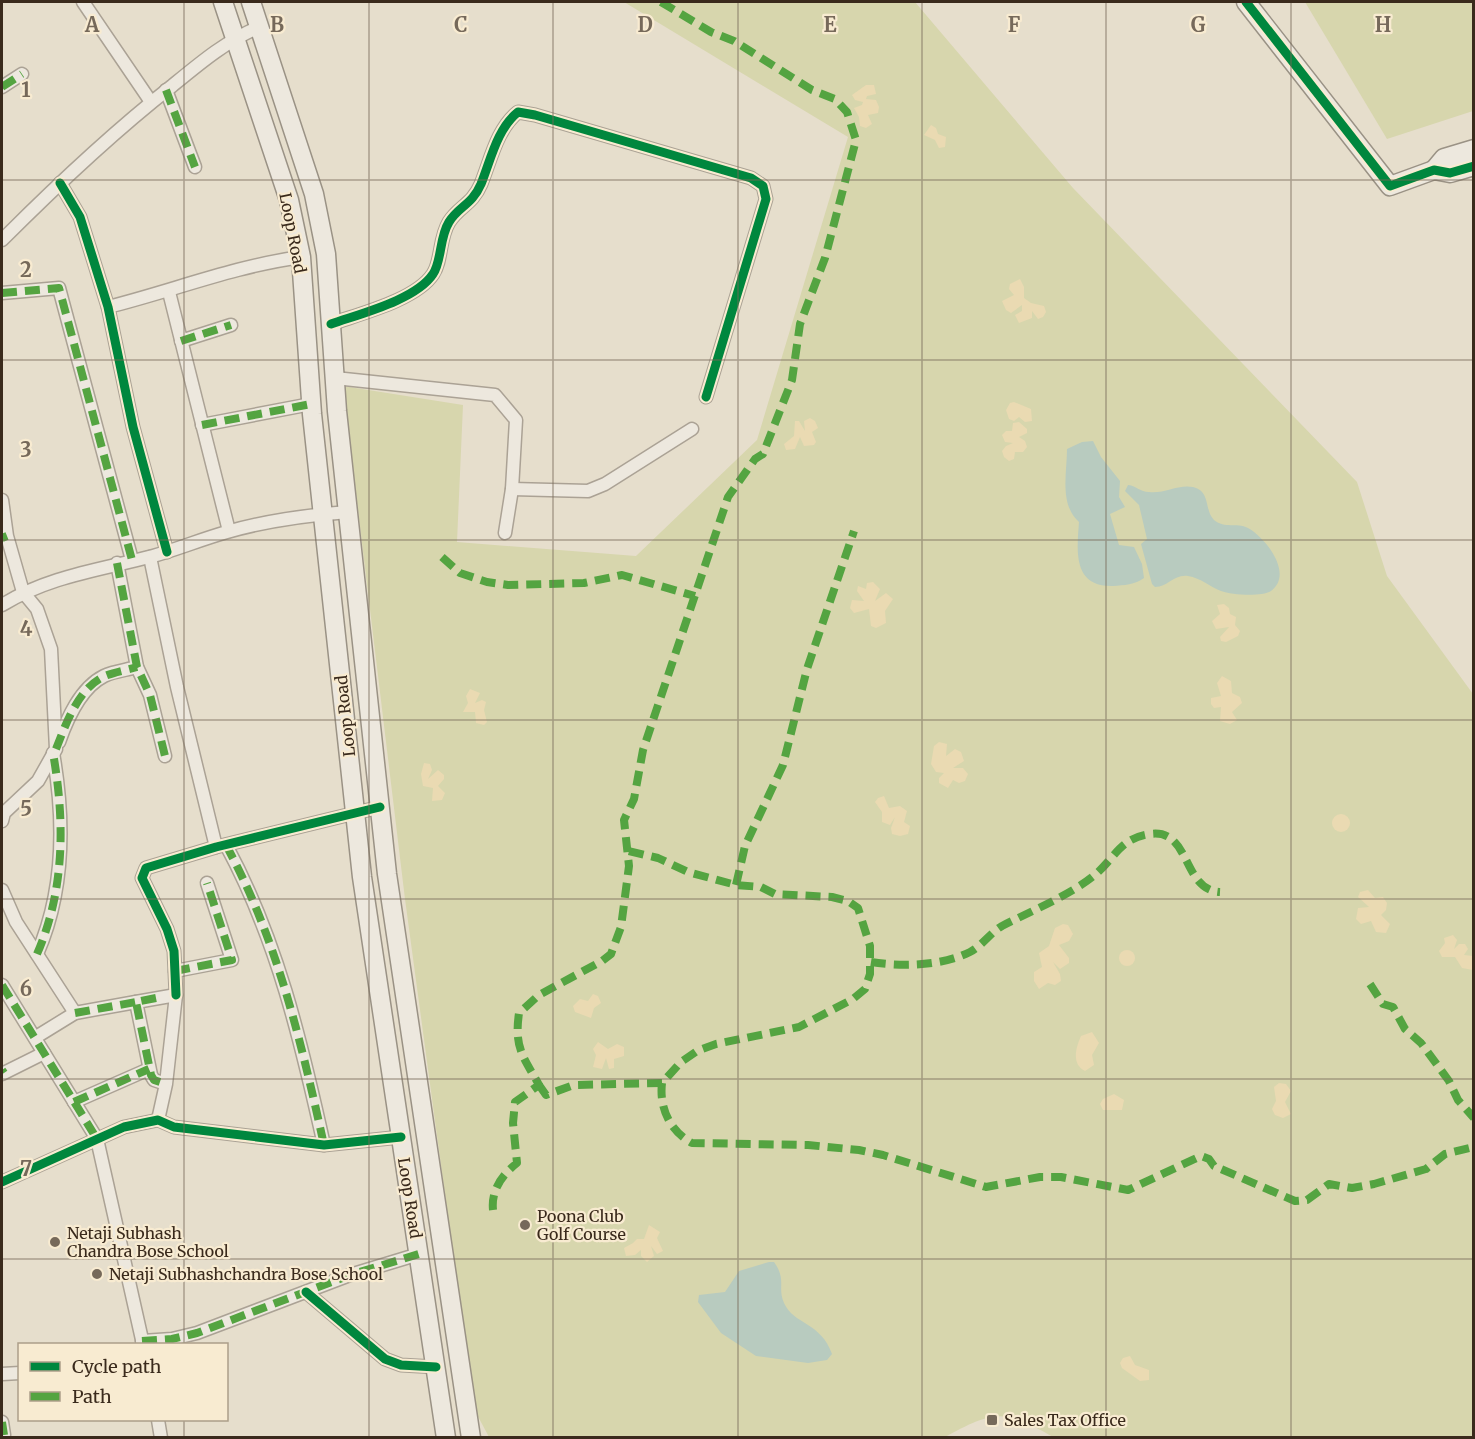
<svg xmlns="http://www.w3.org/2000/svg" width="1475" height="1439" font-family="Merriweather,serif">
  <rect width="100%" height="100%" fill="#e6decc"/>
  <g fill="#d7d6ad">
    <path d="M624,2H915L1073,188L1357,482L1387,576L1473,694V1437L1055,1438C1003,1408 995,1410 943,1438L489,1437L474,1409L405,899L343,386L463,405L457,542L636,556L757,440L848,137Z"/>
    <path d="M1305,2H1473V111L1387,139Z"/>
  </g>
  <g fill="#eadab2">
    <path d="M866,85H874L876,94L867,96L866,99L876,100L879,107L878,113L868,115L872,124L866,128L860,126L859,117L854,108L862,105L863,102L855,100L852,95Z"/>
    <path d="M931,125L936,128L938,134L946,137L945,147L939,148L935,140L924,135Z"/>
    <path d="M1020,279L1024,287V298L1031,303L1044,306L1046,312L1043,317L1038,319L1032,311V318L1019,323L1015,315L1022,311V305L1011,313L1006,310L1002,301L1014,295L1009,289L1010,284Z"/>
    <path d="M1014,402L1031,409L1032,421L1025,422L1019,417L1014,421L1009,419L1006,410L1010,403Z"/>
    <path d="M810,418L815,421L818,428L812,432L816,442L814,445L804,446L800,437L795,449L786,450L784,444L794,436L795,421H799L805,431L804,421Z"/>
    <path d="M1019,422L1027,429V433L1019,437L1025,441L1027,447L1023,452H1015L1014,459L1009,461L1004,457L1002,451L1006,446L1013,443L1005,442L1002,435L1006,431H1012L1013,423Z"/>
    <path d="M873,582L880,589L875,601L886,593L893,599L885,611L886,623L876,628L871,626L869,609L854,613L850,608L852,600L864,601L857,591L858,586L866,589L867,583Z"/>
    <path d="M1224,604L1229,608L1230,614L1236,617L1235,625L1240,631L1238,636L1226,642L1221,641L1220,637L1229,627L1216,629L1212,621L1220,614L1217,605Z"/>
    <path d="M1222,676L1231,681L1232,693L1240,697L1242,703L1232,712L1237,720L1230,724L1220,721L1221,707L1214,708L1211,704V698L1221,696L1217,683Z"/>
    <path d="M470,689L480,693L475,703L482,700L486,702L484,710L487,722L484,725L476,723L475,712H463L468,703L466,696Z"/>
    <path d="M939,742L947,744L946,756L955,749L961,752L964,761L953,768H963L968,774L965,781L959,783L953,780L948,788L939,783V778L944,773L936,772L931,764L934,746Z"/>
    <path d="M424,763L430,764L432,770L428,779L438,770L444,775V779L438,786L445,793L442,800L432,801L433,788L423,786L421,774Z"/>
    <path d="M884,796L889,808L900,806L907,811L904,822L910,826L908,834L900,836L892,834L891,828L895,817L890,825L882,822V812L875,802L878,798Z"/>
    <circle cx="1341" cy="823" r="9"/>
    <path d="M1368,890L1375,898L1383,897L1387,903L1386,910L1381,915L1390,924L1386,933L1376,932L1371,921L1361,924L1356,919L1358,908L1369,907L1358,897L1360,892Z"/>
    <path d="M1063,924L1068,925L1073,934L1069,941L1059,945L1069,958V963L1060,969L1053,962L1060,974L1061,981L1055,985L1048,983L1039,989L1034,981V972L1042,967L1039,953L1049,946L1055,928Z"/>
    <path d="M1453,935L1457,940L1454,949L1459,944H1465L1468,949L1464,955L1473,956V970L1462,968L1455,957H1442L1439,951L1445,943L1444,938Z"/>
    <circle cx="1127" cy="958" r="8"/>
    <path d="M593,994L598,996L601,1003L594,1008L591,1018L575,1012L573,1006L580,999L588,1001Z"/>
    <path d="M1092,1032L1099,1043L1092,1055L1094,1065L1085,1071C1071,1064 1076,1047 1081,1036Z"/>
    <path d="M598,1042L608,1049L617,1044L624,1047V1056L614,1059V1068L609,1069L606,1058L602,1069L593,1067L596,1055L593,1049Z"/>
    <path d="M1279,1083L1286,1084L1291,1091L1285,1102L1291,1114L1283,1118L1275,1115L1272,1109L1276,1101L1274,1087Z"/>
    <path d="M1114,1094L1124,1100L1122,1110H1103L1100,1104L1103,1099Z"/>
    <path d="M649,1225L660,1232L657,1238L663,1251L657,1254L651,1246L654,1256L647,1262L641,1256V1250L635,1255L626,1256L624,1248L633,1243L637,1239H644Z"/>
    <path d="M1130,1356L1135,1365L1149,1370V1380L1140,1381L1122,1368L1120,1363L1123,1358Z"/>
  </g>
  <g fill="#b8cbbf">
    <path d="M1093,441L1101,457L1120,481L1119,497L1125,507L1110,514L1119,545L1134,547L1142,564L1144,578C1135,585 1124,585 1113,586C1072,587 1077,550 1079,522C1059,504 1067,473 1067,449L1082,442Z"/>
    <path d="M1128,485C1137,486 1140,492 1149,492C1164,494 1178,484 1193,487C1211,491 1204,510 1214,520C1225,529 1236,522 1248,528C1266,538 1294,574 1271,591C1261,597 1232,595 1221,591C1210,587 1201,578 1188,576C1174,574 1168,587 1155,587L1152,584L1141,544L1147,539L1139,505L1125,491Z"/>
    <path d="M769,1262H774C787,1280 777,1287 784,1303C794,1325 821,1322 832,1354L827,1360L808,1363L756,1356L721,1333L698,1302L699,1295L725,1292L739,1271Z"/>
  </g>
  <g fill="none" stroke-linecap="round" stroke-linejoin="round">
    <defs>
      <g id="street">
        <path d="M83,2L151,102"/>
        <path d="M2,87L22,74"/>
        <path d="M166,90L195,167"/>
        <path d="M60,183L80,217L108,307L133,427L167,552"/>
        <path d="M2,240C56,186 112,133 172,86C200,63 226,41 259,27"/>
        <path d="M169,292L229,531"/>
        <path d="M2,293L59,288L132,560"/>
        <path d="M108,307C172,291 235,266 301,257"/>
        <path d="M331,324C359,314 416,300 433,274C442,261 439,238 449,222C459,206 472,205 481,184C491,159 497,129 518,112L535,115L751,178L763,186L766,199L706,397"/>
        <path d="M181,341L231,325"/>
        <path d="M335,378L495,395L516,420L512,489L505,533"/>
        <path d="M202,425L311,404"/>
        <path d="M512,489L588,491L605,484L692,429"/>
        <path d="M2,500L7,536L23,592L37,609L51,649L56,749L38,781L4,813L2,821"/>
        <path d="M150,557L177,687L216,847"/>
        <path d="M117,563L137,667L150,695L165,756"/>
        <path d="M2,605C49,576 100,570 153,556C178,549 202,539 227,532C265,521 309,515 348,512"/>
        <path d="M59,742C67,719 80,688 104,676C114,671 127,670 137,667"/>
        <path d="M226,845C277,939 301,1041 324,1145"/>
        <path d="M2,890L16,922L75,1013"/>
        <path d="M37,954C65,890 65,821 53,753"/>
        <path d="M175,971L232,960L207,883"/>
        <path d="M2,985L97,1139L143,1344"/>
        <path d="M176,995L174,951L167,929L142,878L146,868L216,847L380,807"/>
        <path d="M36,1037L75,1013L136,1002"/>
        <path d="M2,1074L44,1053"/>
        <path d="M74,1102L149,1069"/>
        <path d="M158,1120L166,1084L176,995L136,1002L151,1075L154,1080L166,1084"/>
        <path d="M2,1182L124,1127L158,1120L174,1127L324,1145L401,1137"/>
        <path d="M306,1292L385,1359L401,1365L436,1367"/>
        <path d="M142,1341L172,1339L197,1333L350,1275L419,1254"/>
        <path d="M2,1374L20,1373"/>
        <path d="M158,1420L161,1438"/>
        <path d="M2,1422L4,1435"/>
      </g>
      <g id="secondary">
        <path d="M223,2L289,200L301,257L312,414L362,877L446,1438"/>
        <path d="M251,2L314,194L326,254L337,411L387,874L471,1438"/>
        <path d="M1246,2L1390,186L1434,170L1450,173L1474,166"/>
        <path d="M1434,170L1444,158L1474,149"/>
      </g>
    </defs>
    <use href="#street" stroke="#aba295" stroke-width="15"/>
    <use href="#secondary" stroke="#9a9285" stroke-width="21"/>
    <use href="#street" stroke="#ede8de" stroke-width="12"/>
    <use href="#secondary" stroke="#ede8de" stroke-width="18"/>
    <g stroke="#54a441" stroke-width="8" stroke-dasharray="15 8" stroke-linecap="butt">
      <path d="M2,87L22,74"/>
      <path d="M166,90L195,167"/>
      <path d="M2,293L59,288L132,560"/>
      <path d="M181,341L231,325"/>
      <path d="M202,425L311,404"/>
      <path d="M2,538L7,536"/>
      <path d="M442,557L460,573L487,582L508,585L584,583L622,575L695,596"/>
      <path d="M117,563L137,667L150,695L165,756"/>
      <path d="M56,749C66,724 78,688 105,676C115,672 127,670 137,667"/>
      <path d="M226,845C277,939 301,1041 324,1145"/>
      <path d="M736,885L745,846L783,765L807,669L854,531"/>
      <path d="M37,954C65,890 65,821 53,753"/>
      <path d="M871,962C902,967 942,966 970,952C982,946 990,933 1002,926C1029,912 1075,893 1097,873C1116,856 1121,838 1150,834C1191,828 1182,890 1220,892"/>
      <path d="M175,971L232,960L207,883"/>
      <path d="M1370,984L1383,1004L1393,1007L1405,1029L1421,1043L1449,1081L1458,1100L1474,1118"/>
      <path d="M2,985L97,1139"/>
      <path d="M156,998L136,1002L151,1075L154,1080L166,1084"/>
      <path d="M75,1013L136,1002"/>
      <path d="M2,1070L4,1073"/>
      <path d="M662,1083C659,1108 670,1131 692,1143L808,1145L859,1150L883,1155L986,1187L1040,1177H1061L1128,1190L1201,1156L1209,1159L1214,1166L1295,1201L1307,1200L1329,1184L1352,1188L1374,1184L1426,1169L1445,1154L1474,1147"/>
      <path d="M539,1085L546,1095L574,1085L662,1083L681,1062L697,1051L716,1044L799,1027L853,999L865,989L870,974V946L858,908L848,901L832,897L775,894L761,887L736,885L688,872L658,858L628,851"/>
      <path d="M74,1102L149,1069"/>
      <path d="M493,1210C491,1190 502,1175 517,1163L513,1123L515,1102L539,1085C523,1056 514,1048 519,1013L539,995L602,961L611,954L621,927L629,866L624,820L634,799L643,750L728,497L755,459L763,454L792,380L800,324L825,258L856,140L847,112L835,99L812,90L734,41L711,32L661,2"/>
      <path d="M142,1341L172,1339L197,1333L350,1275L419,1254"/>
      <path d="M2,1422L4,1435"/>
    </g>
    <defs>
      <g id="cycleway">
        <path d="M1246,2L1390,186L1434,170L1450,173L1474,166"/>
        <path d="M60,183L80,217L108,307L133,427L167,552"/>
        <path d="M331,324C359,314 416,300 433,274C442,261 439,238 449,222C459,206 472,205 481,184C491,159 497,129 518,112L535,115L751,178L763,186L766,199L706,397"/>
        <path d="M176,995L174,951L167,929L142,878L146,868L216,847L380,807"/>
        <path d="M2,1182L124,1127L158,1120L174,1127L324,1145L401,1137"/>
        <path d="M306,1292L385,1359L401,1365L436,1367"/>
      </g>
    </defs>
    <use href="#cycleway" stroke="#f8ebd1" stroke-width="13"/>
    <use href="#cycleway" stroke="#00873e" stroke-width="9"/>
  </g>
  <path fill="none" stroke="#76695a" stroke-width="1.5" stroke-opacity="0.55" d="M184,2V1344M369,2V1438M553,2V1438M738,2V1438M922,2V1438M1106,2V1438M1291,2V1438M2,180H1474M2,360H1474M2,540H1474M2,720H1474M2,899H1474M2,1079H1474M2,1259H1474M184,1420V1438"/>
  <g fill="#76695a" stroke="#f8ebd1" stroke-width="2">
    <circle cx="525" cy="1225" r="6"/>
    <circle cx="55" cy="1242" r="6"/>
    <circle cx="97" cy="1274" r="6"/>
    <rect x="986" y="1414" width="12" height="12" rx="3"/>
  </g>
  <g text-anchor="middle" stroke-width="4.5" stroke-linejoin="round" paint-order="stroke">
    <g font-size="16" fill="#3a2a1c" stroke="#f8ebd1">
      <text transform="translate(293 233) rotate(79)" y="6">Loop Road</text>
      <text transform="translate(345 716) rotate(-96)" y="6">Loop Road</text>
      <text transform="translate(410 1198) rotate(81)" y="6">Loop Road</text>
    </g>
    <g font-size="16" fill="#3a2a1c" stroke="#f8ebd1" text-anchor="start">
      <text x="537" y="1222">Poona Club<tspan x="537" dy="18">Golf Course</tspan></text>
      <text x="67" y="1239">Netaji Subhash<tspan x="67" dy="18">Chandra Bose School</tspan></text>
      <text x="109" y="1280">Netaji Subhashchandra Bose School</text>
      <text x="1004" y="1426">Sales Tax Office</text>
    </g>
  </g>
  <g font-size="20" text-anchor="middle" font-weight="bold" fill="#76695a" stroke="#f8ebd1" stroke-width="4.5" stroke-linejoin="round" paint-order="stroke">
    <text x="92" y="32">A</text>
    <text x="277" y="32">B</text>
    <text x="461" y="32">C</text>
    <text x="645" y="32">D</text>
    <text x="830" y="32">E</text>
    <text x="1014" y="32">F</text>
    <text x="1198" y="32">G</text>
    <text x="1383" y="32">H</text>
    <text x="26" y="97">1</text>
    <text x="26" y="277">2</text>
    <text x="26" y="457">3</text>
    <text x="26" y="636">4</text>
    <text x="26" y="816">5</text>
    <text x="26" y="996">6</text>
    <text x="26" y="1176">7</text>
  </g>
  <rect width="1475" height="1439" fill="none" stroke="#3a2a1c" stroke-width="6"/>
  <rect x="18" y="1343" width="210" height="78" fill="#f8ebd1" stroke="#ac9e89" stroke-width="1.5"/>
  <rect x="30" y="1362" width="30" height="9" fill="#00873e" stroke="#ac9e89" stroke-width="1.5"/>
  <text x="72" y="1373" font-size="18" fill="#3a2a1c">Cycle path</text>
  <rect x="30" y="1392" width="30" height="9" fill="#54a441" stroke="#ac9e89" stroke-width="1.5"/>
  <text x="72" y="1403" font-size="18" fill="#3a2a1c">Path</text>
</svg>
